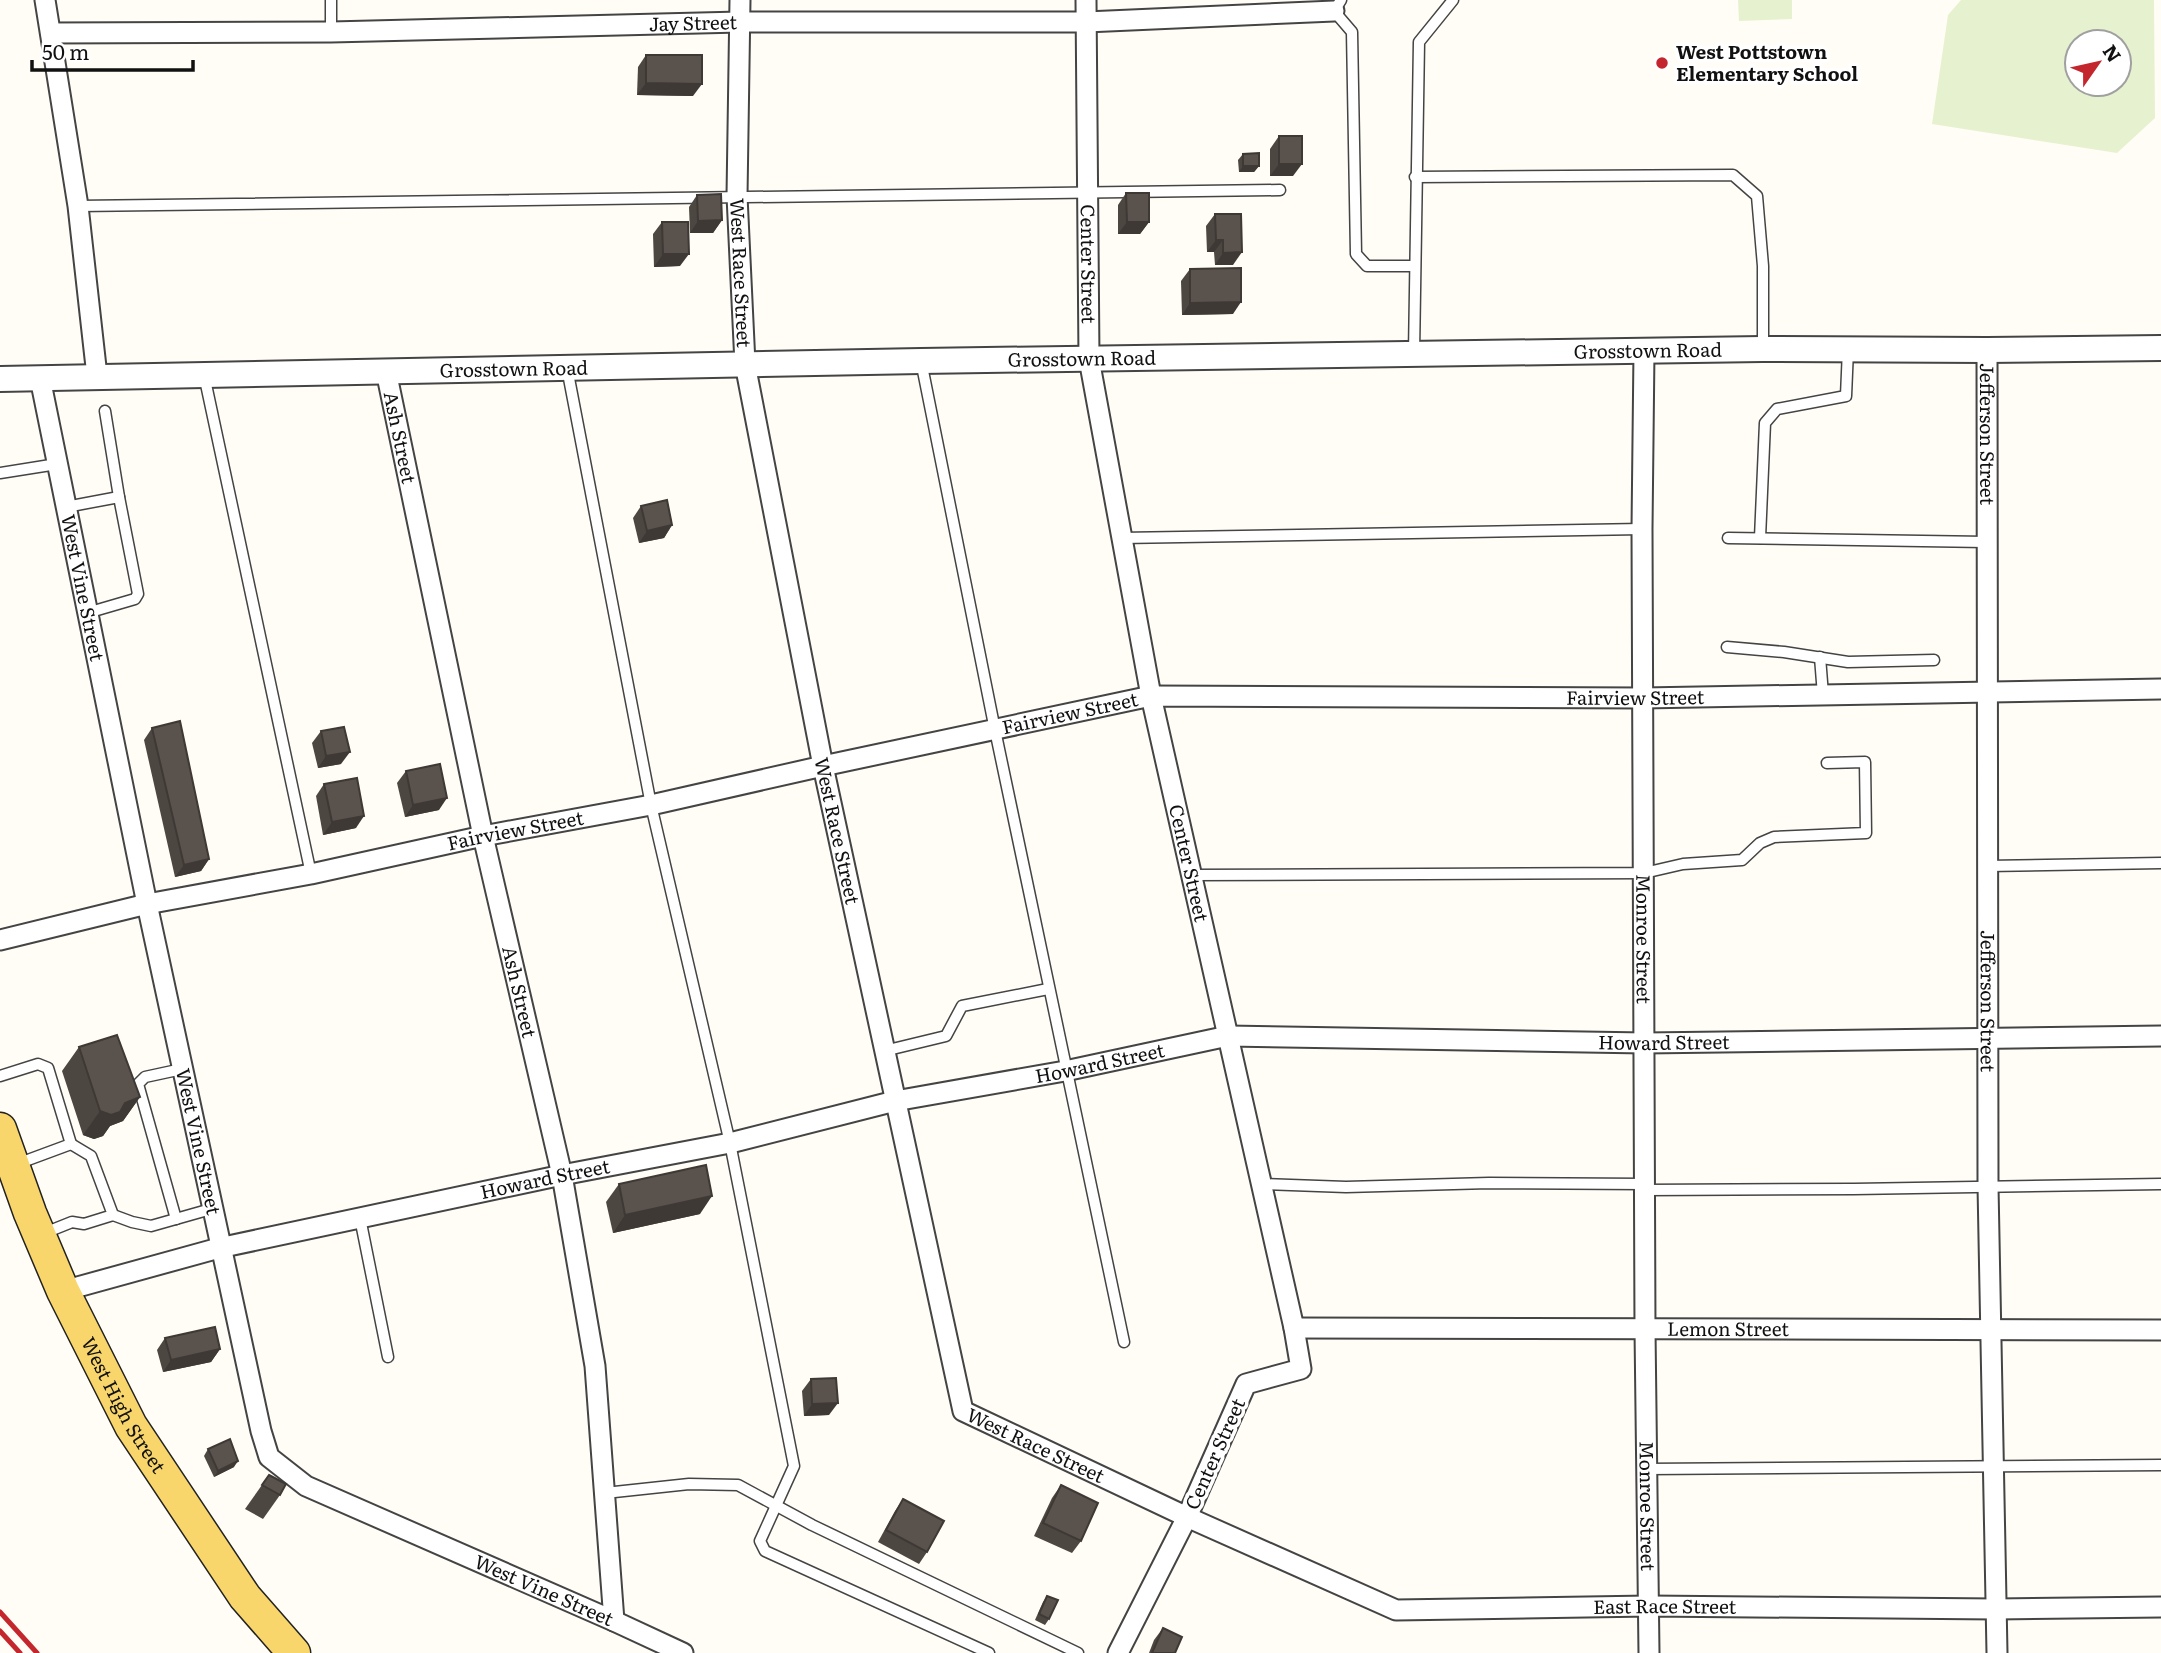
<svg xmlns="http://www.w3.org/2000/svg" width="2161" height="1653" font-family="Literata,serif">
  <rect width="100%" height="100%" fill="#fffdf5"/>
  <g fill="#e6f2cf" fill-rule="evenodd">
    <path d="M1738,0H1792V19L1739,21Z"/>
    <path d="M1961,0H2154L2155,118L2117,153L1932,124L1948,15ZM2119,42V84H2077V42Z"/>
  </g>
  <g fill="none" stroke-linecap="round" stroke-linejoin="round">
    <defs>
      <g id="service">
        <path d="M331,0V32"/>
        <path d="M1341,0L1334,11L1352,32L1356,254L1367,266H1414"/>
        <path d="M1415,177L1733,175L1757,196L1763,266V348"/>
        <path d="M78,206L1280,190"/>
        <path d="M1414,353L1419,42L1453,0"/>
        <path d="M921,361L995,730L1124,1342"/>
        <path d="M567,368L651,805L730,1143L794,1466L760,1541L765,1551L989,1653"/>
        <path d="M204,375L311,874"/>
        <path d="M0,473L57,464"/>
        <path d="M66,507L119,497L105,411"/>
        <path d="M1121,538L1642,529"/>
        <path d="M1728,538L1986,542"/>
        <path d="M1760,538L1765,423L1777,409L1846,396L1848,349"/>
        <path d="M87,613L135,599L138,594L119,497"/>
        <path d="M1727,647L1784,652L1848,662L1934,660"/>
        <path d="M1820,657L1823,695"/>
        <path d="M1987,866L2161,863"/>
        <path d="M1192,875L1644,873L1683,864L1742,860L1760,843L1774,837L1866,833L1865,762L1827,763"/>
        <path d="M884,1051L946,1036L962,1006L1048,989"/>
        <path d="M0,1076L38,1064L48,1068L71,1144"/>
        <path d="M17,1164L71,1144L91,1156L113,1215L84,1224L72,1222L42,1234"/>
        <path d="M1261,1184L1346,1187L1489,1183L1645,1184"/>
        <path d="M1645,1190L1854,1189L2161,1184"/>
        <path d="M113,1215L132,1222L151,1226L211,1209"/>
        <path d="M360,1218L388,1357"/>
        <path d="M176,1219L138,1084L145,1077L182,1069"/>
        <path d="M1647,1469L2161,1465"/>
        <path d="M605,1493L689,1484L738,1485L812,1525L1078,1653"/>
      </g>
      <g id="minor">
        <path d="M45,0L78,206L97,376"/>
        <path id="s1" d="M740,0L737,196L745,364L823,766L963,1411L1187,1517L1396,1610L1649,1606L1996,1609L2161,1607"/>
        <path id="s2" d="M1086,0L1089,359L1151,696L1294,1328L1301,1369L1246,1384L1187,1517L1118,1653"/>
        <path id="s3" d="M51,33L331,32L740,22H1086L1334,11"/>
        <path id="s4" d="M1987,350L1988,1186L1997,1653"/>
        <path id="s5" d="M1644,351L1642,529L1645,1330L1649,1653"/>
        <path id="s6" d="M386,371L483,836L562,1175L595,1366L614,1621"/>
        <path id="s7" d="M40,378L147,904L261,1431L269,1457L306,1486L614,1621L683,1653"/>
        <path id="s8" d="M0,940L147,904L311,874L483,836L651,805L823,766L1151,696L1643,698L2161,689"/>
        <path id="s9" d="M63,1291L219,1248L562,1175L730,1143L895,1101L1065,1071L1228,1036L1645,1043L2161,1036"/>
        <path id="s10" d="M1294,1328L2161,1330"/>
      </g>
      <g id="tertiary">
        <path id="s11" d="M0,379L921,361L1762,349L1987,350L2161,348"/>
      </g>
      <g id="primary">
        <path id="s12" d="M0,1129L30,1213L63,1291L131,1426L245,1597L294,1653"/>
      </g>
    </defs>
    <use href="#service" stroke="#444" stroke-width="13"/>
    <use href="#minor" stroke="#444" stroke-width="23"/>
    <use href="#tertiary" stroke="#444" stroke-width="28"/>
    <use href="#primary" stroke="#222" stroke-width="35"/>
    <use href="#service" stroke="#fff" stroke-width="10"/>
    <use href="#minor" stroke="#fff" stroke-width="19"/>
    <use href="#tertiary" stroke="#fff" stroke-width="24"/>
    <use href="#primary" stroke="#f9d66b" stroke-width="32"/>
    <g stroke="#c4262e" stroke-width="5">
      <path d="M0,1612L37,1653"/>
      <path d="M0,1631L20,1653"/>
    </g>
  </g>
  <g fill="#4d4742">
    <path d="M646,55L693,96L637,95L638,67Z"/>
    <path d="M1279,136L1293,176H1270V149Z"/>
    <path d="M1243,154L1259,166L1254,172H1239L1238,160Z"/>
    <path d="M1126,193L1149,222L1140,234H1118V205Z"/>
    <path d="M697,195L722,220L713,233H690L689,207Z"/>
    <path d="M1215,214L1233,265H1215L1214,252H1207L1206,226Z"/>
    <path d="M662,222L680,266L654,267L653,234Z"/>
    <path d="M1190,269L1233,314L1182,315L1181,281Z"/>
    <path d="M641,506L672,525L664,538L639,543L633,518Z"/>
    <path d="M152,728L209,859L201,871L175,877L144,740Z"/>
    <path d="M321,731L341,764L318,768L312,743Z"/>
    <path d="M406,771L439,810L405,817L397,783Z"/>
    <path d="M324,784L356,828L323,835L316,796Z"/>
    <path d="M79,1047L140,1097L123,1121L110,1126L103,1136L94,1139L83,1135L62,1071Z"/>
    <path d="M619,1184L700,1214L613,1233L606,1202Z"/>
    <path d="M165,1338L220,1349L211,1362L163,1372L157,1350Z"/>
    <path d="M811,1379L829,1415L804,1416L802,1391Z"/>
    <path d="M208,1449L234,1467L214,1477L204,1456Z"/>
    <path d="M269,1475L280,1495L263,1519L245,1509Z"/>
    <path d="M1061,1485L1081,1541L1072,1553L1034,1536L1052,1498Z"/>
    <path d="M903,1499L927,1552L919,1564L878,1542L895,1511Z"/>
    <path d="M1047,1596L1049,1619L1045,1625L1035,1620L1043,1602Z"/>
    <path d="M1163,1628L1175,1653H1149L1154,1640Z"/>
  </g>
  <g fill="#3f3936">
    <path d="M646,83L702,84L693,96L637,95Z"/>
    <path d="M1279,164H1302L1293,176H1270Z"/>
    <path d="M1243,166H1259L1254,172H1239Z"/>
    <path d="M722,220L713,233H690L698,221Z"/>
    <path d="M1127,222H1149L1140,234H1118Z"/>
    <path d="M1216,240H1223L1214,252H1207Z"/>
    <path d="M1242,252L1233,265H1215L1223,253Z"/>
    <path d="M663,254H689L680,266L654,267Z"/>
    <path d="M1241,302L1233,314L1182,315L1190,303Z"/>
    <path d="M672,525L664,538L639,543L647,531Z"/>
    <path d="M350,752L341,764L318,768L326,756Z"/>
    <path d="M447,798L439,810L405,817L413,805Z"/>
    <path d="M364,816L356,828L323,835L332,822Z"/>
    <path d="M209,859L201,871L175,877L184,865Z"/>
    <path d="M140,1097L123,1121L110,1126L103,1136L94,1139L83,1135L100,1111Z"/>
    <path d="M712,1196L700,1214L613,1233L625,1215Z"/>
    <path d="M220,1349L211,1362L163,1372L171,1360Z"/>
    <path d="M838,1403L829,1415L804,1416L812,1404Z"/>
    <path d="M238,1461L234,1467L214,1477L218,1471Z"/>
  </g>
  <g fill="#5a524d" stroke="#3f3936" stroke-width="2">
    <path d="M646,55H702V84L646,83Z"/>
    <rect x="1279" y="136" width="23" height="28"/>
    <path d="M1259,153V166H1243V154Z"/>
    <path d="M1126,193H1149V222H1127Z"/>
    <path d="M721,194L722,220L698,221L697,195Z"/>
    <path d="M1215,214H1241L1242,252L1223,253V240H1216Z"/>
    <path d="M662,222H688L689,254H663Z"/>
    <path d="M1241,268V302L1190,303V269Z"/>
    <path d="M667,500L672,525L647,531L641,506Z"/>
    <path d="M180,721L209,859L184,865L152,728Z"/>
    <path d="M344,727L350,752L326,756L321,731Z"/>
    <path d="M440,764L447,798L413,805L406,771Z"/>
    <path d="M357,778L364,816L332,822L324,784Z"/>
    <path d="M117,1035L140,1097L125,1103L120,1112L111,1115L100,1111L79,1047Z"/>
    <path d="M706,1165L712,1196L625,1215L619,1184Z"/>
    <path d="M215,1327L220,1349L171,1360L165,1338Z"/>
    <path d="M836,1378L838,1403L812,1404L811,1379Z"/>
    <path d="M230,1439L238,1461L218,1471L208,1449Z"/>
    <path d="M269,1475L286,1484L280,1495L262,1485Z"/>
    <path d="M1061,1485L1098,1503L1081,1541L1043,1523Z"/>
    <path d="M903,1499L944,1521L927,1552L886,1530Z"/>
    <path d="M1047,1596L1058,1600L1049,1619L1039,1614Z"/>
    <path d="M1163,1628L1182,1637L1175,1653H1152Z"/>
  </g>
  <circle fill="#c4262e" stroke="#fff" stroke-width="2.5" cx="1662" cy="63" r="7"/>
  <g text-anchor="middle" stroke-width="7" stroke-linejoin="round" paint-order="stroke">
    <g font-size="19" fill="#111" stroke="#fff">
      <text dy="7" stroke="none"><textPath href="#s3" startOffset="642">Jay Street</textPath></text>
      <text dy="7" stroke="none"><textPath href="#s2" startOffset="264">Center Street</textPath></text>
      <text dy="7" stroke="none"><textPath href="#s1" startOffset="273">West Race Street</textPath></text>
      <text dy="7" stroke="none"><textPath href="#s11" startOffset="1648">Grosstown Road</textPath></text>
      <text dy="7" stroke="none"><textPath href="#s11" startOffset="1082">Grosstown Road</textPath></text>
      <text dy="7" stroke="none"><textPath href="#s11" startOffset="514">Grosstown Road</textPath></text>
      <text dy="7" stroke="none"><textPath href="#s4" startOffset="84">Jefferson Street</textPath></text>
      <text dy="7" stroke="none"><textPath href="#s6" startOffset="68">Ash Street</textPath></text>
      <text dy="7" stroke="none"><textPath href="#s7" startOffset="214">West Vine Street</textPath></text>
      <text dy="7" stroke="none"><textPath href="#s8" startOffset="1661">Fairview Street</textPath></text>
      <text dy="7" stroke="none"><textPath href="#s8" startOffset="1094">Fairview Street</textPath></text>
      <text dy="7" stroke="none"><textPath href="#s8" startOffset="527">Fairview Street</textPath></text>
      <text dy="7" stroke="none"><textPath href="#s1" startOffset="840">West Race Street</textPath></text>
      <text dy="7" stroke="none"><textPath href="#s2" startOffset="873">Center Street</textPath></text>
      <text dy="7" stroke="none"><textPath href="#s5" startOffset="588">Monroe Street</textPath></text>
      <text dy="7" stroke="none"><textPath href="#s6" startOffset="635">Ash Street</textPath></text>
      <text dy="7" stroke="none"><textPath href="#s4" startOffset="651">Jefferson Street</textPath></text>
      <text dy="7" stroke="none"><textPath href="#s9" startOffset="1629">Howard Street</textPath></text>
      <text dy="7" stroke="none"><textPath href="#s9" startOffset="1062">Howard Street</textPath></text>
      <text dy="7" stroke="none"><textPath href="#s7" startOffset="780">West Vine Street</textPath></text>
      <text dy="7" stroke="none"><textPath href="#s9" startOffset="495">Howard Street</textPath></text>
      <text dy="7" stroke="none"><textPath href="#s10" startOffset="434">Lemon Street</textPath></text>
      <text dy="7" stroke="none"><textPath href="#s12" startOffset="303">West High Street</textPath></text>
      <text dy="7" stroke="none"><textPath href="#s1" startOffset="1514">West Race Street</textPath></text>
      <text transform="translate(1215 1454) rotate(-66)" y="7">Center Street</text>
      <text dy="7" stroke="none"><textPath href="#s5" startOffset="1155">Monroe Street</textPath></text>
      <text dy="7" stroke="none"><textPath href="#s7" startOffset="1410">West Vine Street</textPath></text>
      <text dy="7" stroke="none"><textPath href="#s1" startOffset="2179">East Race Street</textPath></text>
    </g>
    <g font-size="19" font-weight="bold" fill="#111" stroke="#fff" text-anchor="start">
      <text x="1676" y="59">West Pottstown<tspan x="1676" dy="22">Elementary School</tspan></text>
    </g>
  </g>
  <g transform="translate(2098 63) rotate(56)"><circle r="33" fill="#ffffff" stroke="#a0a0a0" stroke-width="2"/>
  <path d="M0-5L12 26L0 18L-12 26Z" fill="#c4262e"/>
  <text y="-10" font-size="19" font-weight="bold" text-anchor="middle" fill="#111111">N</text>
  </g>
  <path d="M32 60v10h161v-10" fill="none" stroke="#111111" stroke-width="3.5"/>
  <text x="42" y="60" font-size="21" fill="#111111" stroke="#ffffff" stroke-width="5" paint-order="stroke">50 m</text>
</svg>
